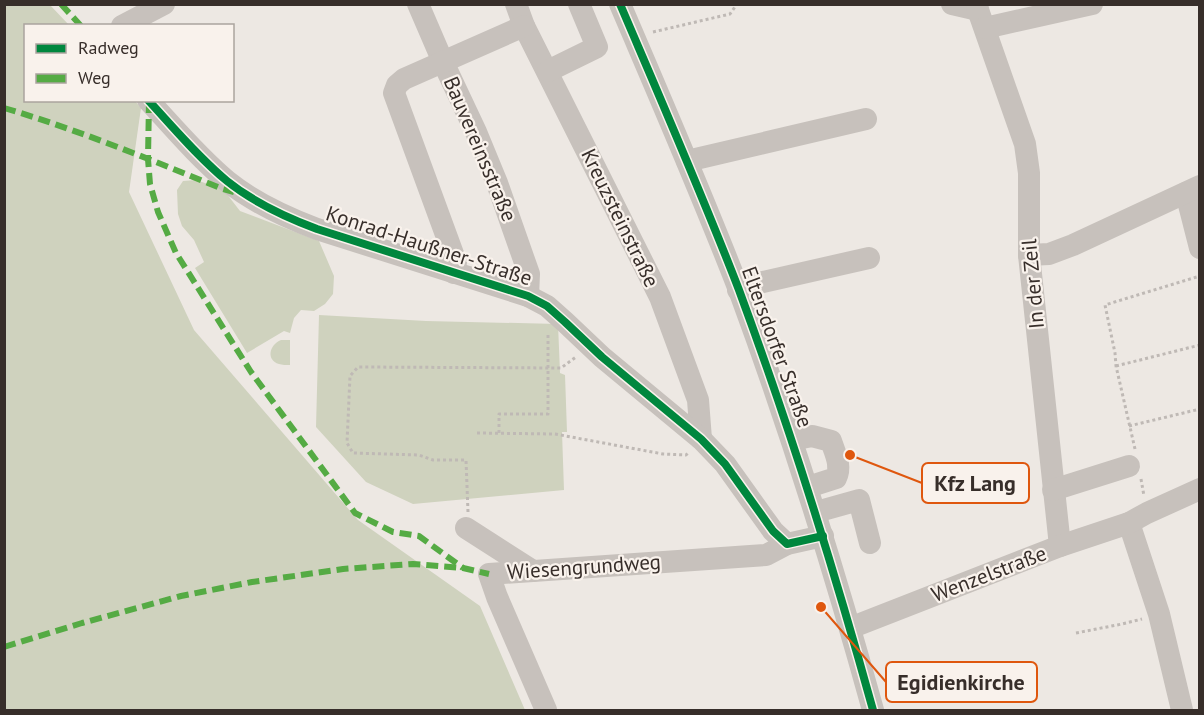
<svg xmlns="http://www.w3.org/2000/svg" width="1204" height="715" font-family="'PT Sans',sans-serif">
  <rect width="100%" height="100%" fill="#ede8e3"/>
  <g fill="#cfd2be">
    <path d="M4,5H50L69,25L26,26V100L135,101L141,108L129,192L194,330L358,520L480,606L525,710H5Z"/>
    <path d="M196,180L223,189L240,211L319,241L334,276L333,294L325,304L314,311L301,310L294,318L290,333L284,331L247,353L195,268L204,262L194,240L182,226L178,214L177,190L183,181Z"/>
    <path d="M319,315L426,321L558,324L560,373L565,375L567,432H562L564,490L413,504L366,482L316,427Z"/>
    <path d="M281,340H290V365C286,365 282,365 279,364C266,360 269,345 281,340Z"/>
  </g>
  <g fill="none" stroke-linecap="round" stroke-linejoin="round">
    <g stroke="#bfb9b5" stroke-width="3" stroke-dasharray="3 3" stroke-linecap="butt">
      <path d="M653,32L730,14L737,4"/>
      <path d="M1116,366L1200,345"/>
      <path d="M1129,426L1200,409"/>
      <path d="M477,433L555,434L663,454L686,455L689,452"/>
      <path d="M499,433V414H548V332"/>
      <path d="M1135,449L1116,366L1115,353L1105,305L1200,276"/>
      <path d="M1141,479L1144,496"/>
      <path d="M468,512L466,460H433L419,455L353,453L347,443L350,376L358,367L561,368L576,357"/>
      <path d="M1076,633L1122,624L1142,619"/>
    </g>
    <g stroke="#c7c1bc" stroke-width="22">
      <path d="M418,4L443,62L476,132L497,183L529,274L528,296"/>
      <path d="M516,4L524,26L660,297L698,400L701,439"/>
      <path d="M620,4C661,100 702,194 739,290C790,428 834,569 873,710"/>
      <path d="M952,4L978,10"/>
      <path d="M977,4L978,10L1025,144L1029,173V255L1060,546"/>
      <path d="M122,26L164,4"/>
      <path d="M985,28L1092,4"/>
      <path d="M548,71L597,47L579,4"/>
      <path d="M148,100C173,127 198,157 227,181C253,202 285,217 317,229L528,296L547,306L565,322L602,357L701,439L725,464L773,531L787,544"/>
      <path d="M687,161L866,119"/>
      <path d="M1186,193L1200,248"/>
      <path d="M1029,255L1049,254L1073,245L1200,186"/>
      <path d="M454,273L456,262L394,93L397,85L404,79L524,26"/>
      <path d="M738,290L754,284L869,258"/>
      <path d="M792,440L812,436L831,441C835,453 842,466 836,478L808,487"/>
      <path d="M1053,490L1129,466"/>
      <path d="M816,512L859,500L870,543"/>
      <path d="M1129,523L1159,614L1182,710"/>
      <path d="M466,528L533,571"/>
      <path d="M850,628L1060,546L1129,523L1147,513L1200,489"/>
      <path d="M546,710L497,597L489,574L766,555L787,544L823,536"/>
    </g>
    <g stroke="#55ab44" stroke-width="6" stroke-dasharray="12 6" stroke-linecap="butt">
      <path d="M61,4L81,26"/>
      <path d="M149,101L148,159L150,184L158,212L176,253L251,372L355,513L393,532L419,536L463,568"/>
      <path d="M4,108C79,130 151,160 223,189L234,192"/>
      <path d="M4,647L82,623L181,596L252,582L343,569L413,564L463,568L489,574"/>
    </g>
    <defs>
      <g id="cycleway">
        <path d="M620,4C661,100 702,194 739,290C790,428 834,569 873,710"/>
        <path d="M148,100C173,127 198,157 227,181C253,202 285,217 317,229L528,296L547,306L565,322L602,357L701,439L725,464L773,531L787,544L823,536"/>
      </g>
    </defs>
    <use href="#cycleway" stroke="#f9f2ec" stroke-width="11"/>
    <use href="#cycleway" stroke="#00873e" stroke-width="8"/>
  </g>
  <g text-anchor="middle" stroke-width="4.5" stroke-linejoin="round" paint-order="stroke">
    <g font-size="21" fill="#372e2a" stroke="#f9f2ec">
      <text transform="translate(480 149) rotate(67)" y="7">Bauvereinsstraße</text>
      <text transform="translate(620 218) rotate(64)" y="7">Kreuzsteinstraße</text>
      <text transform="translate(429 246) rotate(18)" y="7">Konrad-Haußner-Straße</text>
      <text transform="translate(1033 284) rotate(-95)" y="7">In der Zeil</text>
      <text transform="translate(777 347) rotate(70)" y="7">Eltersdorfer Straße</text>
      <text transform="translate(584 567) rotate(-4)" y="7">Wiesengrundweg</text>
      <text transform="translate(989 574) rotate(-21)" y="7">Wenzelstraße</text>
    </g>
  </g>
  <path fill="none" stroke="#df570e" stroke-width="2" d="M850 455L922 483M821 607L886 682"/>
  <g fill="#df570e" stroke="#f9f2ec" stroke-width="2">
    <circle cx="850" cy="455" r="6"/>
    <circle cx="821" cy="607" r="6"/>
  </g>
  <g fill="#f9f2ec" stroke="#df570e" stroke-width="2">
    <rect x="922" y="463" width="107" height="40" rx="6"/>
    <rect x="886" y="662" width="151" height="40" rx="6"/>
  </g>
  <g font-size="22" text-anchor="middle" font-weight="bold" fill="#372e2a">
    <text x="975" y="491">Kfz Lang</text>
    <text x="961" y="690">Egidienkirche</text>
  </g>
  <rect width="1204" height="715" fill="none" stroke="#372e2a" stroke-width="12"/>
  <rect x="24" y="24" width="210" height="78" fill="#f9f2ec" stroke="#aba49e" stroke-width="1.5"/>
  <rect x="36" y="44" width="30" height="9" fill="#00873e" stroke="#aba49e" stroke-width="1.5"/>
  <text x="78" y="54" font-size="18" fill="#372e2a">Radweg</text>
  <rect x="36" y="74" width="30" height="9" fill="#55ab44" stroke="#aba49e" stroke-width="1.5"/>
  <text x="78" y="84" font-size="18" fill="#372e2a">Weg</text>
</svg>
